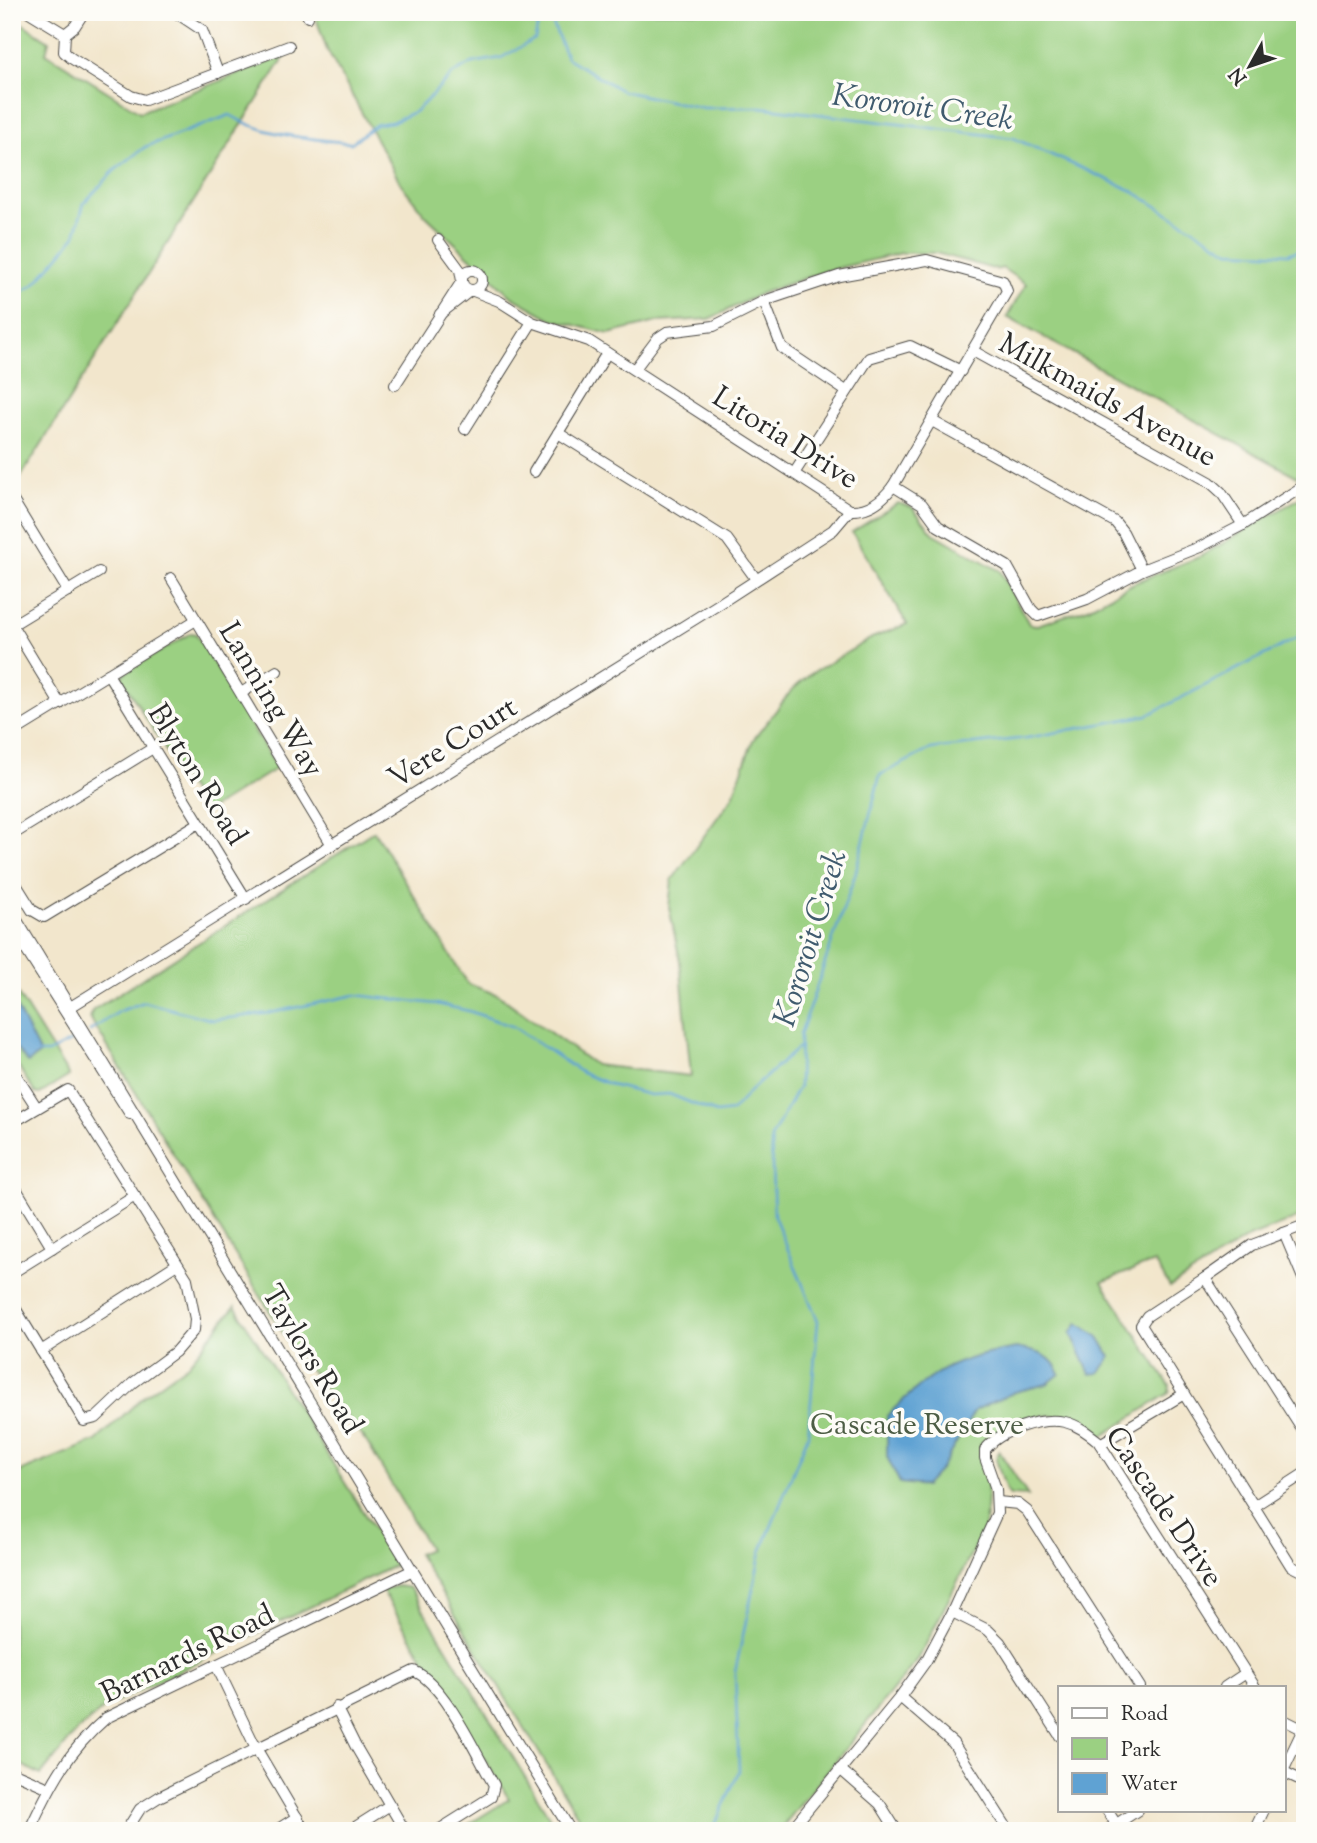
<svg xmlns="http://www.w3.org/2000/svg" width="1317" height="1843" font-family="'Sorts Mill Goudy',serif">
  <rect width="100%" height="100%" fill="#fdfcf7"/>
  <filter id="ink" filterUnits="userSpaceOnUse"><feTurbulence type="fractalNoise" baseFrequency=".0143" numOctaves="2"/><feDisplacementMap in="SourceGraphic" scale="14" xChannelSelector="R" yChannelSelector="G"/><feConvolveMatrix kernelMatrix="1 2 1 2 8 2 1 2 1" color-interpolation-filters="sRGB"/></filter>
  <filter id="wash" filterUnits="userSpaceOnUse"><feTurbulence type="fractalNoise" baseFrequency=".00686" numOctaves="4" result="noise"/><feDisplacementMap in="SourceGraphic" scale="28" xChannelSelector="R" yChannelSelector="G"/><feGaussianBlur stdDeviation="1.57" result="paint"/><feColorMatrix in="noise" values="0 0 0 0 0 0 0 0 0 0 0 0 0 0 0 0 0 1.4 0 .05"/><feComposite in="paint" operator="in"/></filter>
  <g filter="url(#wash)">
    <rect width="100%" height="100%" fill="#f2e6cc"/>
    <g fill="#9bd082" stroke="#637e56" stroke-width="2">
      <path d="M314,12H1305V481L1007,317L1026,284L1002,268L997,270L936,253H902L825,271L762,293L710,319L657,322L609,334L552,319L512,297L425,215L401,184L327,50Z"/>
      <path d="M12,17L49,41L46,53L140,112L285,56L12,491Z"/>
      <path d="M1305,495V1215L1249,1237L1170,1287L1154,1262L1102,1282L1170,1386L1169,1393L1103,1436C1091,1432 1081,1423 1069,1419C1037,1408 1007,1425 983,1443L981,1460L988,1482L985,1527L919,1658L779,1831H587L418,1554L429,1549L368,1444L288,1341L90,1018L93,1010L374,831L468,984L498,995L595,1065L691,1076L680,961L669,907L672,880L733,796L753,740L792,690L812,673L872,638L907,624L852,532L898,503L912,507L933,533L1000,571L1029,624L1037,625L1088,608L1134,583L1199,557Z"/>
      <path d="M191,633L196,634L277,768L204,813L122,679L123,674Z"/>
      <path d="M12,985L69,1076L40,1094L35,1093L12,1057Z"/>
      <path d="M235,1306L396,1565L106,1707L77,1731L41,1775L12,1760V1475L96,1441L144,1396L188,1364Z"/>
      <path d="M999,1451L1028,1496L1010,1495L1006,1491L996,1459Z"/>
      <path d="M397,1586L410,1588L558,1831H458L509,1799L382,1590Z"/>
    </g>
    <g fill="#5fa2d3" stroke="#45667f" stroke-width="2">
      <path d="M12,999L40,1054L28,1063L12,1044Z"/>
      <path d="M1078,1323L1099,1337L1111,1357L1099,1373L1090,1374L1071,1333Z"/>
      <path d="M1016,1348C1037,1352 1051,1353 1060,1374L1047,1384L1015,1392L975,1410L941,1469L925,1486L900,1483L887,1457V1416C932,1370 953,1359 1016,1348Z"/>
    </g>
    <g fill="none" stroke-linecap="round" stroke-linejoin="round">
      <g stroke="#5fa2d3" stroke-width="2.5">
        <path d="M548,12L567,58L622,91L703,108L760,107L1013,138L1131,190L1229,251L1288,254L1305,248"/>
        <path d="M12,297L34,285L60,255L75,236L84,203L115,170L145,147L230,115C267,137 308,138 351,143L377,124L392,122L416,111L453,74L472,63L501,58L535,39L540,12"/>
        <path d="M90,1031L120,1011L144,1002L213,1020L270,1013L355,995L437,1004L469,1011L514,1027L582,1073L614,1086L650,1095L669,1094L716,1113L732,1111L751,1090L799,1047"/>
        <path d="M39,1053H48L78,1038"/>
        <path d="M712,1831L739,1771L735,1672L761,1552L808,1435L818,1321L774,1216L771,1138L799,1086L800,1035L855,875L880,775L931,749L1027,738L1148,715L1305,634"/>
      </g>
    </g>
  </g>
  <g filter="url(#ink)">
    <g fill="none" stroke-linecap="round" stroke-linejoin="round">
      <defs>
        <g id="minor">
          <path d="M29,12L65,34"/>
          <path d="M175,12L202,30L218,73"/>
          <path d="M306,12L308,17"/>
          <path d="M65,34L64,52L71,58L131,96L145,100L289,46"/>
          <path d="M65,34L75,26L84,12"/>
          <circle cx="472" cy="280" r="10"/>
          <path d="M764,301L782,348L846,391"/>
          <path d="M440,314L471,290L499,301L532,322L589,341L850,510C868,511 882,501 893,486L1007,291L1003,281L927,260L839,276L764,301L714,326L667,332L658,338L634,370"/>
          <path d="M973,351L1210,482L1221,492L1243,525"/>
          <path d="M395,385L462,281L460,270L438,240"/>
          <path d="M932,421L1115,522L1123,532L1142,570"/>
          <path d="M465,429L532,322"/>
          <path d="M558,433L727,539L756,579"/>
          <path d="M534,472L607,353"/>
          <path d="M795,472L869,358L910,346L961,371"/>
          <path d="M893,486L922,504L938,526L1007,566L1031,609L1038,616L1087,599L1142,570L1200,547L1243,525L1305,485"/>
          <path d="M12,499L68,591"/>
          <path d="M171,578L332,845"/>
          <path d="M12,625L99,572"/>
          <path d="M12,625L60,704"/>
          <path d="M108,674L246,899"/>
          <path d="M241,693L277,671"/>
          <path d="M12,733L196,620"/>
          <path d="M12,835L153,748"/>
          <path d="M12,878L32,910L44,917L199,823"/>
          <path d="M12,912L571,1831"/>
          <path d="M12,928L130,1114"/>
          <path d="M72,1006L716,606L833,530L850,510"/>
          <path d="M12,1069L37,1108"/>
          <path d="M12,1123L68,1090L187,1279L195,1319L194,1330L175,1352L133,1383L96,1418L84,1421L12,1303"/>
          <path d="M12,1182L52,1248"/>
          <path d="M1305,1225L1252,1245L1205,1278L1305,1434"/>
          <path d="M1284,1233L1305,1283"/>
          <path d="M12,1273L135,1196"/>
          <path d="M41,1351L177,1264"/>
          <path d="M1184,1394L1141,1325L1147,1316L1205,1278"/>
          <path d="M1100,1444L1184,1394L1291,1566L1305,1573"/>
          <path d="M998,1502L1018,1504L1027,1511L1140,1687"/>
          <path d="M1254,1506L1305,1473"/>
          <path d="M952,1612L988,1630L1000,1642L1060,1736"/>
          <path d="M216,1665L256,1748L305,1831"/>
          <path d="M1225,1687L1246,1673"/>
          <path d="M900,1697L953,1743L1009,1831"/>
          <path d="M336,1707L356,1747L405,1831"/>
          <path d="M1284,1720L1302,1729"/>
          <path d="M840,1769L880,1804L897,1831"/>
          <path d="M1284,1769L1305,1725"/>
          <path d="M12,1772L49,1788"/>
          <path d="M1284,1772L1305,1782"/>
          <path d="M1107,1810L1116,1824"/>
          <path d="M29,1831C51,1784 67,1752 106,1718L413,1570"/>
          <path d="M126,1831L140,1809L159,1797L414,1671C445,1684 477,1756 494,1785L491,1797L437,1831"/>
          <path d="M275,1831L297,1817"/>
          <path d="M349,1831L390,1805"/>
          <path d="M790,1831L900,1697L926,1661L952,1612L997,1513L996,1489L985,1458V1450C1000,1430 1041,1417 1065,1422C1078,1425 1088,1433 1098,1441L1255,1687"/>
          <path d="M1106,1831L1138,1810"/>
          <path d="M1254,1831L1264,1810"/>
        </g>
      </defs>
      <use href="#minor" stroke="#494743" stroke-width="12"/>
      <use href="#minor" stroke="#fff" stroke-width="10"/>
    </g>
  </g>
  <g text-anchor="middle" stroke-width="7" stroke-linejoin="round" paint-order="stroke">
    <g font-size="30" fill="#2b2b2b" stroke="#fdfcf7">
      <text transform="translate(1108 399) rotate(29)" y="10">Milkmaids Avenue</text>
      <text transform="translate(786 437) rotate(32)" y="10">Litoria Drive</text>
      <text transform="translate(272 699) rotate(59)" y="10">Lanning Way</text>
      <text transform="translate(452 742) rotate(-32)" y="10">Vere Court</text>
      <text transform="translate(198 774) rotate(58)" y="10">Blyton Road</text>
      <text transform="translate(313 1359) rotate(59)" y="10">Taylors Road</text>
      <text transform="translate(1165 1506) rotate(56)" y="10">Cascade Drive</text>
      <text transform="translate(187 1653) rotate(-26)" y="10">Barnards Road</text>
    </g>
    <g font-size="30" fill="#4d5d45" stroke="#fdfcf7">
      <text x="917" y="1434">Cascade Reserve</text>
    </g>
    <g font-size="32" font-style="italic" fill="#405b6e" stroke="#fdfcf7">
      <text transform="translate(923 106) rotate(8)" y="11">Kororoit Creek</text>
      <text transform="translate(809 938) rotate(-73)" y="11">Kororoit Creek</text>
    </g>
  </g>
  <rect width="1317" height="1843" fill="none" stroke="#fdfcf7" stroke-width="42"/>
  <rect x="1058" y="1686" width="228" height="126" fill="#fdfcf7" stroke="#a9a8a5" stroke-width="2"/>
  <rect x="1072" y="1708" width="35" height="10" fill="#ffffff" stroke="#a9a8a5" stroke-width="2"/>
  <text x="1121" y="1720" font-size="21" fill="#2b2b2b">Road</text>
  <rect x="1072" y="1738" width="35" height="21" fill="#9bd082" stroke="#a9a8a5" stroke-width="2"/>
  <text x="1121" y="1756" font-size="21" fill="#2b2b2b">Park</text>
  <rect x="1072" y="1773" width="35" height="21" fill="#5fa2d3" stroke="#a9a8a5" stroke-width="2"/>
  <text x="1121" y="1790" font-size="21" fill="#2b2b2b">Water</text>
  <g transform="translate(1250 66) rotate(230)" stroke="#fdfcf7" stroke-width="5" paint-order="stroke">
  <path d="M0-5L12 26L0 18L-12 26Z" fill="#2b2b2b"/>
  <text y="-10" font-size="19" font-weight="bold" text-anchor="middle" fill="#2b2b2b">N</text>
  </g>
</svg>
